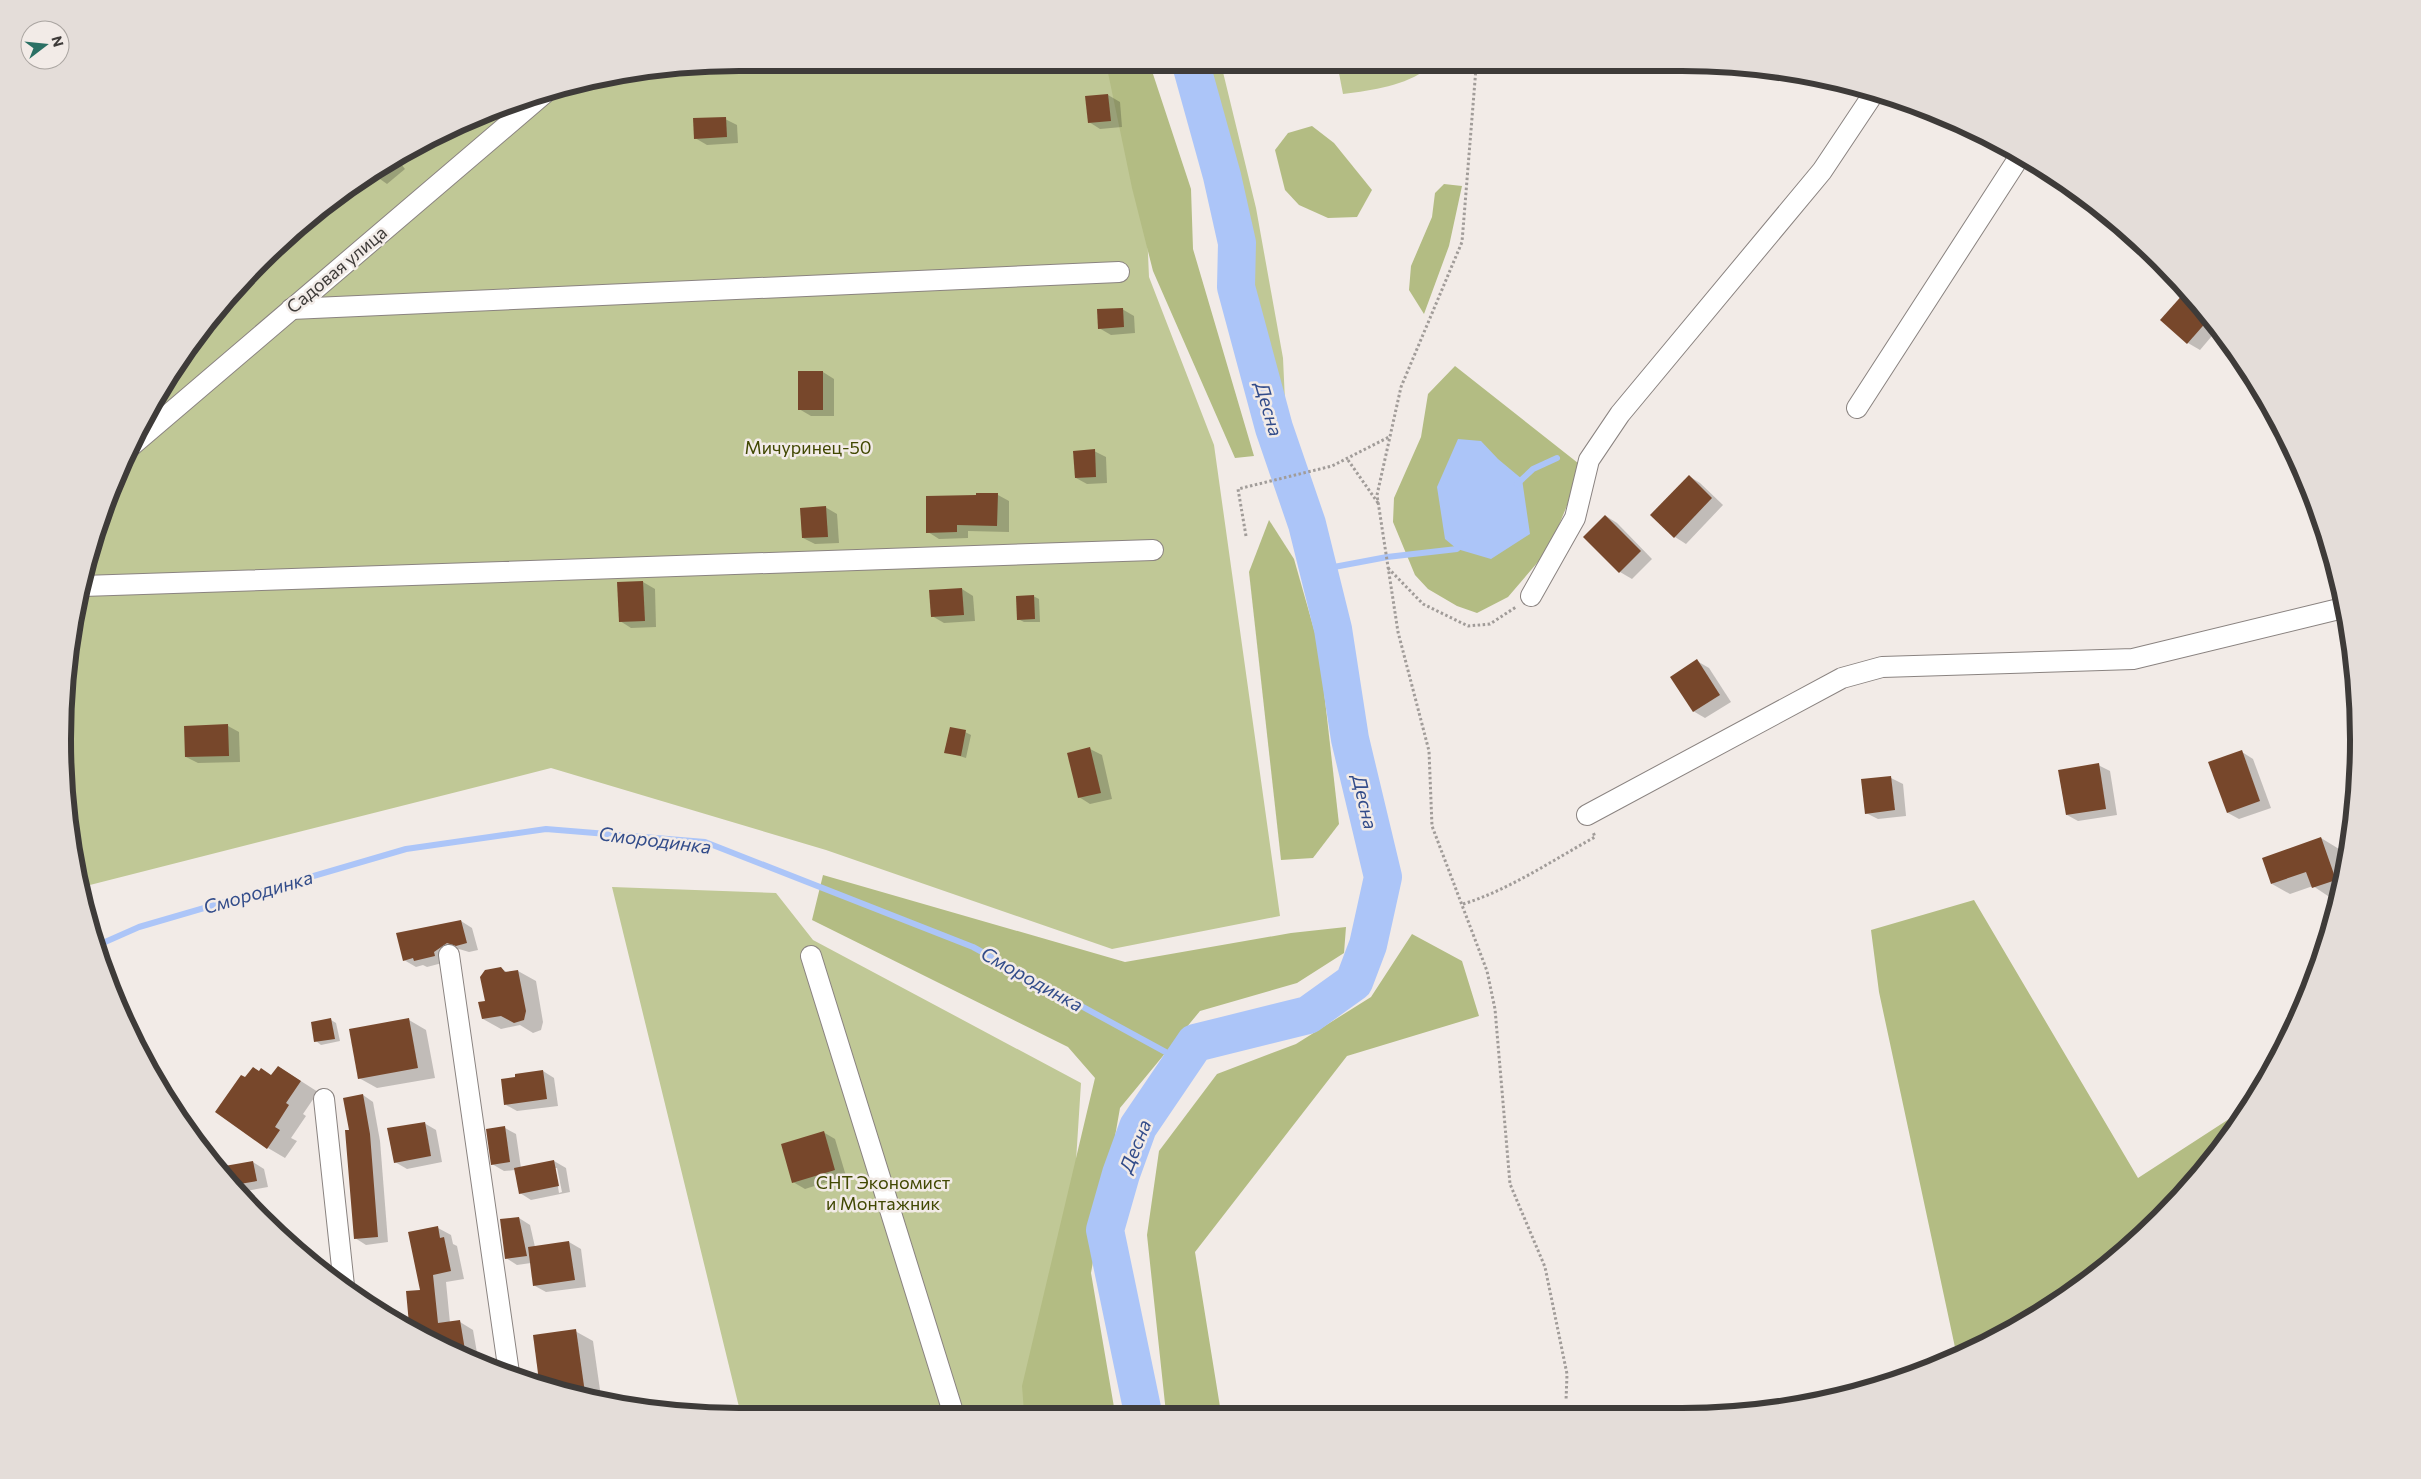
<svg xmlns="http://www.w3.org/2000/svg" width="2421" height="1479" font-family="Commissioner,sans-serif">
  <rect width="100%" height="100%" fill="#f2ebe7"/>
  <g fill="#c0c896">
    <path d="M651,68H1114L1145,186L1149,277L1214,445L1280,916L1112,949L826,850L551,768L82,887L68,828L63,739L68,651L98,522L132,440L202,328L328,202L440,132L522,98Z"/>
    <path d="M1197,68H1222L1256,208L1283,358L1286,423L1268,438L1254,385L1244,285L1243,239Z"/>
    <path d="M1338,68H1429C1404,86 1374,90 1343,94Z"/>
    <path d="M612,887L776,893L813,940L1081,1083L1062,1379L1067,1412L740,1411Z"/>
  </g>
  <g fill="#b3bc83">
    <path d="M1107,68H1151L1191,189L1193,249L1254,456L1235,458L1153,271L1132,188Z"/>
    <path d="M1312,126L1334,143L1372,190L1357,217L1328,218L1299,205L1285,190L1275,150L1288,133Z"/>
    <path d="M1444,184L1462,186L1449,246L1424,314L1409,290L1411,266L1432,217L1435,193Z"/>
    <path d="M1455,366L1583,467L1549,549L1508,597L1477,613L1457,606L1428,589L1415,575L1393,522L1394,498L1421,437L1428,394Z"/>
    <path d="M1269,520L1294,559L1319,647L1339,824L1313,858L1281,860L1249,572Z"/>
    <path d="M823,875L1125,962L1291,933L1346,927L1344,953L1297,983L1200,1011L1120,1108L1091,1273L1115,1413L1024,1412L1022,1386L1095,1078L1068,1047L812,920Z"/>
    <path d="M1974,900L2138,1178L2246,1108L2219,1151L2128,1248L2020,1326L1956,1352L1879,992L1871,930Z"/>
    <path d="M1412,934L1462,961L1479,1016L1347,1056L1195,1252L1221,1413H1166L1147,1235L1159,1151L1217,1074L1296,1044L1371,997Z"/>
  </g>
  <path fill="#acc5f8" d="M1458,439L1481,441L1498,459L1522,479L1530,534L1491,559L1457,549L1445,539L1437,487Z"/>
  <g fill="#0003" fill-rule="evenodd">
    <path d="M1108,95L1120,102L1122,127L1100,129L1089,122Z"/>
    <path d="M725,119L737,125L738,143L707,145L695,138Z"/>
    <path d="M397,159L405,169L387,184L373,174Z"/>
    <path d="M2185,294L2195,299L2217,330L2200,350L2188,343L2162,320Z"/>
    <path d="M1122,309L1134,316L1135,333L1111,335L1099,328Z"/>
    <path d="M823,372L834,379V416H811L799,409Z"/>
    <path d="M1094,451L1106,457L1107,483L1087,484L1076,478Z"/>
    <path d="M1689,476L1700,483L1723,505L1686,544L1675,537Z"/>
    <path d="M998,495L1009,501V532L968,531V538L939,539L928,532Z"/>
    <path d="M825,507L837,514L839,543L815,544L803,538Z"/>
    <path d="M1606,516L1617,523L1652,559L1632,579L1620,572L1585,537Z"/>
    <path d="M643,582L655,589L656,627L631,628L620,621Z"/>
    <path d="M962,589L973,596L975,621L944,623L932,616Z"/>
    <path d="M1033,596L1039,599L1040,622H1024L1018,619Z"/>
    <path d="M1697,661L1709,668L1731,702L1705,718L1693,711Z"/>
    <path d="M228,726L239,732L240,762L198,763L186,757Z"/>
    <path d="M965,732L971,735L966,758L946,752Z"/>
    <path d="M1090,749L1102,755L1112,799L1090,804L1079,797Z"/>
    <path d="M2242,752L2253,759L2271,808L2239,819L2228,813Z"/>
    <path d="M2098,765L2110,771L2117,815L2078,821L2067,815Z"/>
    <path d="M1891,778L1903,784L1906,816L1878,819L1866,813Z"/>
    <path d="M2321,838L2339,849L2344,863L2339,895L2331,898L2313,886L2290,894L2272,884Z"/>
    <path d="M461,921L472,928L478,950L469,952L459,949L445,958L446,962L427,967L423,965L416,967L404,960L398,934Z"/>
    <path d="M501,968L508,973L518,971L536,981L543,1022L541,1030L533,1033L520,1025L501,1029L483,1019L486,1002Z"/>
    <path d="M331,1020L336,1023L340,1041L321,1045L316,1041Z"/>
    <path d="M409,1020L426,1030L435,1078L377,1088L359,1078Z"/>
    <path d="M279,1067L318,1092L303,1114L306,1116L291,1138L297,1141L285,1158L268,1148L246,1079L259,1072L273,1076Z"/>
    <path d="M543,1071L554,1078L558,1106L517,1111L506,1105Z"/>
    <path d="M363,1095L373,1102L380,1141L388,1242L366,1245L355,1238L350,1131Z"/>
    <path d="M424,1123L436,1130L442,1162L407,1169L395,1162Z"/>
    <path d="M505,1128L516,1134L521,1168L554,1161L566,1168L570,1192L531,1200L520,1193L515,1170L504,1171L492,1164ZM555,1168H557L562,1192L559,1193Z"/>
    <path d="M823,1132L835,1139L846,1176L805,1189L793,1182Z"/>
    <path d="M253,1162L264,1169L268,1187L240,1192L220,1168Z"/>
    <path d="M519,1218L530,1225L535,1247L569,1242L581,1249L586,1287L546,1292L535,1286L531,1263L517,1265L506,1258Z"/>
    <path d="M438,1228L451,1235L453,1244L457,1246L464,1279L446,1282L450,1323L460,1322L473,1330L479,1364L491,1362L505,1372L481,1365L410,1324Z"/>
    <path d="M575,1331L593,1341L601,1397L541,1381Z"/>
  </g>
  <g fill="none" stroke-linecap="round" stroke-linejoin="round">
    <g stroke="#acc5f8" stroke-width="6">
      <path d="M1517,484L1533,469L1557,458"/>
      <path d="M1318,570L1387,557L1457,549L1463,543"/>
      <path d="M96,946L139,927L406,849L546,829L705,842L973,947L1182,1061"/>
    </g>
    <path stroke="#acc5f8" stroke-width="38" d="M1143,1413L1105,1230L1121,1174L1138,1127L1195,1043L1308,1015L1354,982L1368,945L1383,877L1350,739L1333,629L1307,524L1274,428L1236,287L1237,243L1222,176L1192,68"/>
  </g>
  <g fill="#77472b">
    <path d="M1108,94L1111,121L1088,123L1085,96Z"/>
    <path d="M726,117L727,137L694,139L693,118Z"/>
    <path d="M2185,292L2198,304L2209,319L2187,344L2160,320Z"/>
    <path d="M1123,308L1124,327L1098,329L1097,309Z"/>
    <rect x="798" y="371" width="25" height="39"/>
    <path d="M1095,449L1096,477L1075,478L1073,451Z"/>
    <path d="M1689,475L1712,498L1674,538L1650,515Z"/>
    <path d="M976,493H998L997,526L957,525V532L926,533V496L976,495Z"/>
    <path d="M826,506L828,537L802,538L800,508Z"/>
    <path d="M1605,515L1641,551L1619,573L1583,537Z"/>
    <path d="M643,581L645,621L619,622L617,582Z"/>
    <path d="M962,588L964,615L931,617L929,590Z"/>
    <path d="M1034,595L1035,619L1017,620L1016,596Z"/>
    <path d="M1697,659L1720,695L1693,712L1670,677Z"/>
    <path d="M228,724L229,756L185,757L184,726Z"/>
    <path d="M950,727L966,730L961,756L944,753Z"/>
    <path d="M1090,747L1101,793L1078,798L1067,753Z"/>
    <path d="M2242,750L2260,801L2227,813L2208,762Z"/>
    <path d="M2099,763L2106,809L2066,815L2058,770Z"/>
    <path d="M1891,776L1895,810L1865,814L1861,779Z"/>
    <path d="M2321,837L2336,880L2312,888L2306,872L2271,884L2262,858Z"/>
    <path d="M461,920L467,943L456,946L447,943L434,952L435,956L414,961L413,958L403,961L396,933Z"/>
    <path d="M501,967L505,972L518,970L526,1011L524,1020L514,1023L501,1016L482,1019L478,1002L485,1001L480,977L485,970Z"/>
    <path d="M331,1018L335,1039L314,1042L311,1022Z"/>
    <path d="M409,1018L418,1068L358,1079L349,1029Z"/>
    <path d="M278,1066L301,1081L286,1103L289,1105L275,1127L280,1130L267,1149L215,1112L241,1075L245,1077L253,1067L259,1071L261,1068L271,1075Z"/>
    <path d="M543,1070L547,1099L504,1105L501,1079L515,1077V1074Z"/>
    <path d="M363,1094L370,1134L378,1237L354,1239L345,1130H349L343,1098Z"/>
    <path d="M425,1122L431,1156L394,1163L387,1128Z"/>
    <path d="M505,1126L510,1162L491,1165L486,1129Z"/>
    <path d="M824,1131L835,1170L792,1183L781,1144Z"/>
    <path d="M554,1160L559,1186L519,1194L514,1168Z"/>
    <path d="M253,1161L257,1181L234,1185L219,1167Z"/>
    <path d="M519,1217L527,1256L505,1259L500,1219Z"/>
    <path d="M438,1226L440,1238L444,1237L451,1271L433,1275L438,1323L460,1320L466,1356L409,1324L406,1291L420,1290L408,1232Z"/>
    <path d="M569,1241L575,1280L533,1286L528,1247Z"/>
    <path d="M576,1329L585,1393L539,1381L533,1335Z"/>
  </g>
  <g fill="none" stroke-linecap="round" stroke-linejoin="round">
    <defs>
      <g id="minor">
        <path d="M291,309L1119,272"/>
        <path d="M1857,408L2018,159"/>
        <path d="M129,448L545,93"/>
        <path d="M83,586L1153,550"/>
        <path d="M1531,596L1575,518L1589,460L1620,414L1822,171L1872,96"/>
        <path d="M1587,815L1842,678L1882,667L2133,659L2343,608"/>
        <path d="M449,955L509,1373"/>
        <path d="M811,956L953,1412"/>
        <path d="M324,1099L344,1286"/>
      </g>
    </defs>
    <use href="#minor" stroke="#8a8380" stroke-width="22"/>
    <g stroke="#a19c99" stroke-width="3" stroke-dasharray="2.5 2.5" stroke-linecap="butt">
      <path d="M1476,68L1462,242L1401,387L1377,495L1398,632L1429,751L1432,826L1487,971L1495,1009L1510,1184L1545,1267L1567,1374L1566,1401"/>
      <path d="M1348,460L1378,503"/>
      <path d="M1246,536L1238,489L1332,466L1389,437"/>
      <path d="M1388,568L1423,604L1468,626L1490,624L1516,607"/>
      <path d="M1463,904C1509,890 1553,860 1595,837L1593,832"/>
    </g>
    <use href="#minor" stroke="#fff" stroke-width="20"/>
  </g>
  <g text-anchor="middle" stroke-width="5" stroke-linejoin="round" paint-order="stroke">
    <g font-size="18" fill="#3e3b39" stroke="#f2ebe7">
      <text transform="translate(337 270) rotate(-40)" y="6">Садовая улица</text>
    </g>
    <g font-size="18" fill="#414802" stroke="#f2ebe7">
      <text x="808" y="454">Мичуринец-50</text>
      <text x="883" y="1189">СНТ Экономист<tspan x="883" dy="21">и Монтажник</tspan></text>
    </g>
    <g font-size="19" font-style="italic" fill="#324c8a" stroke="#f2ebe7">
      <text transform="translate(1269 409) rotate(74)" y="7">Десна</text>
      <text transform="translate(1365 802) rotate(77)" y="7">Десна</text>
      <text transform="translate(655 840) rotate(7)" y="7">Смородинка</text>
      <text transform="translate(258 892) rotate(-16)" y="7">Смородинка</text>
      <text transform="translate(1032 979) rotate(29)" y="7">Смородинка</text>
      <text transform="translate(1135 1146) rotate(-68)" y="7">Десна</text>
    </g>
  </g>
  <path d="M0 0H2421V1479H0ZM739 71H1682A668 668 0 0 1 2350 739V740A668 668 0 0 1 1682 1408H739A668 668 0 0 1 71 740V739A668 668 0 0 1 739 71Z" fill="#e4ddd9" fill-rule="evenodd"/>
  <path fill="none" stroke="#3e3b39" stroke-width="6" d="M739 71H1682A668 668 0 0 1 2350 739V740A668 668 0 0 1 1682 1408H739A668 668 0 0 1 71 740V739A668 668 0 0 1 739 71Z"/>
  <g transform="translate(45 45) rotate(74)"><circle r="24" fill="#f2ebe7" stroke="#aaa5a1"/>
  <path d="M0-4L9 19L0 12L-9 19Z" fill="#2a7064"/>
  <text y="-8" font-size="14" font-weight="bold" text-anchor="middle" fill="#3e3b39">N</text>
  </g>
</svg>
